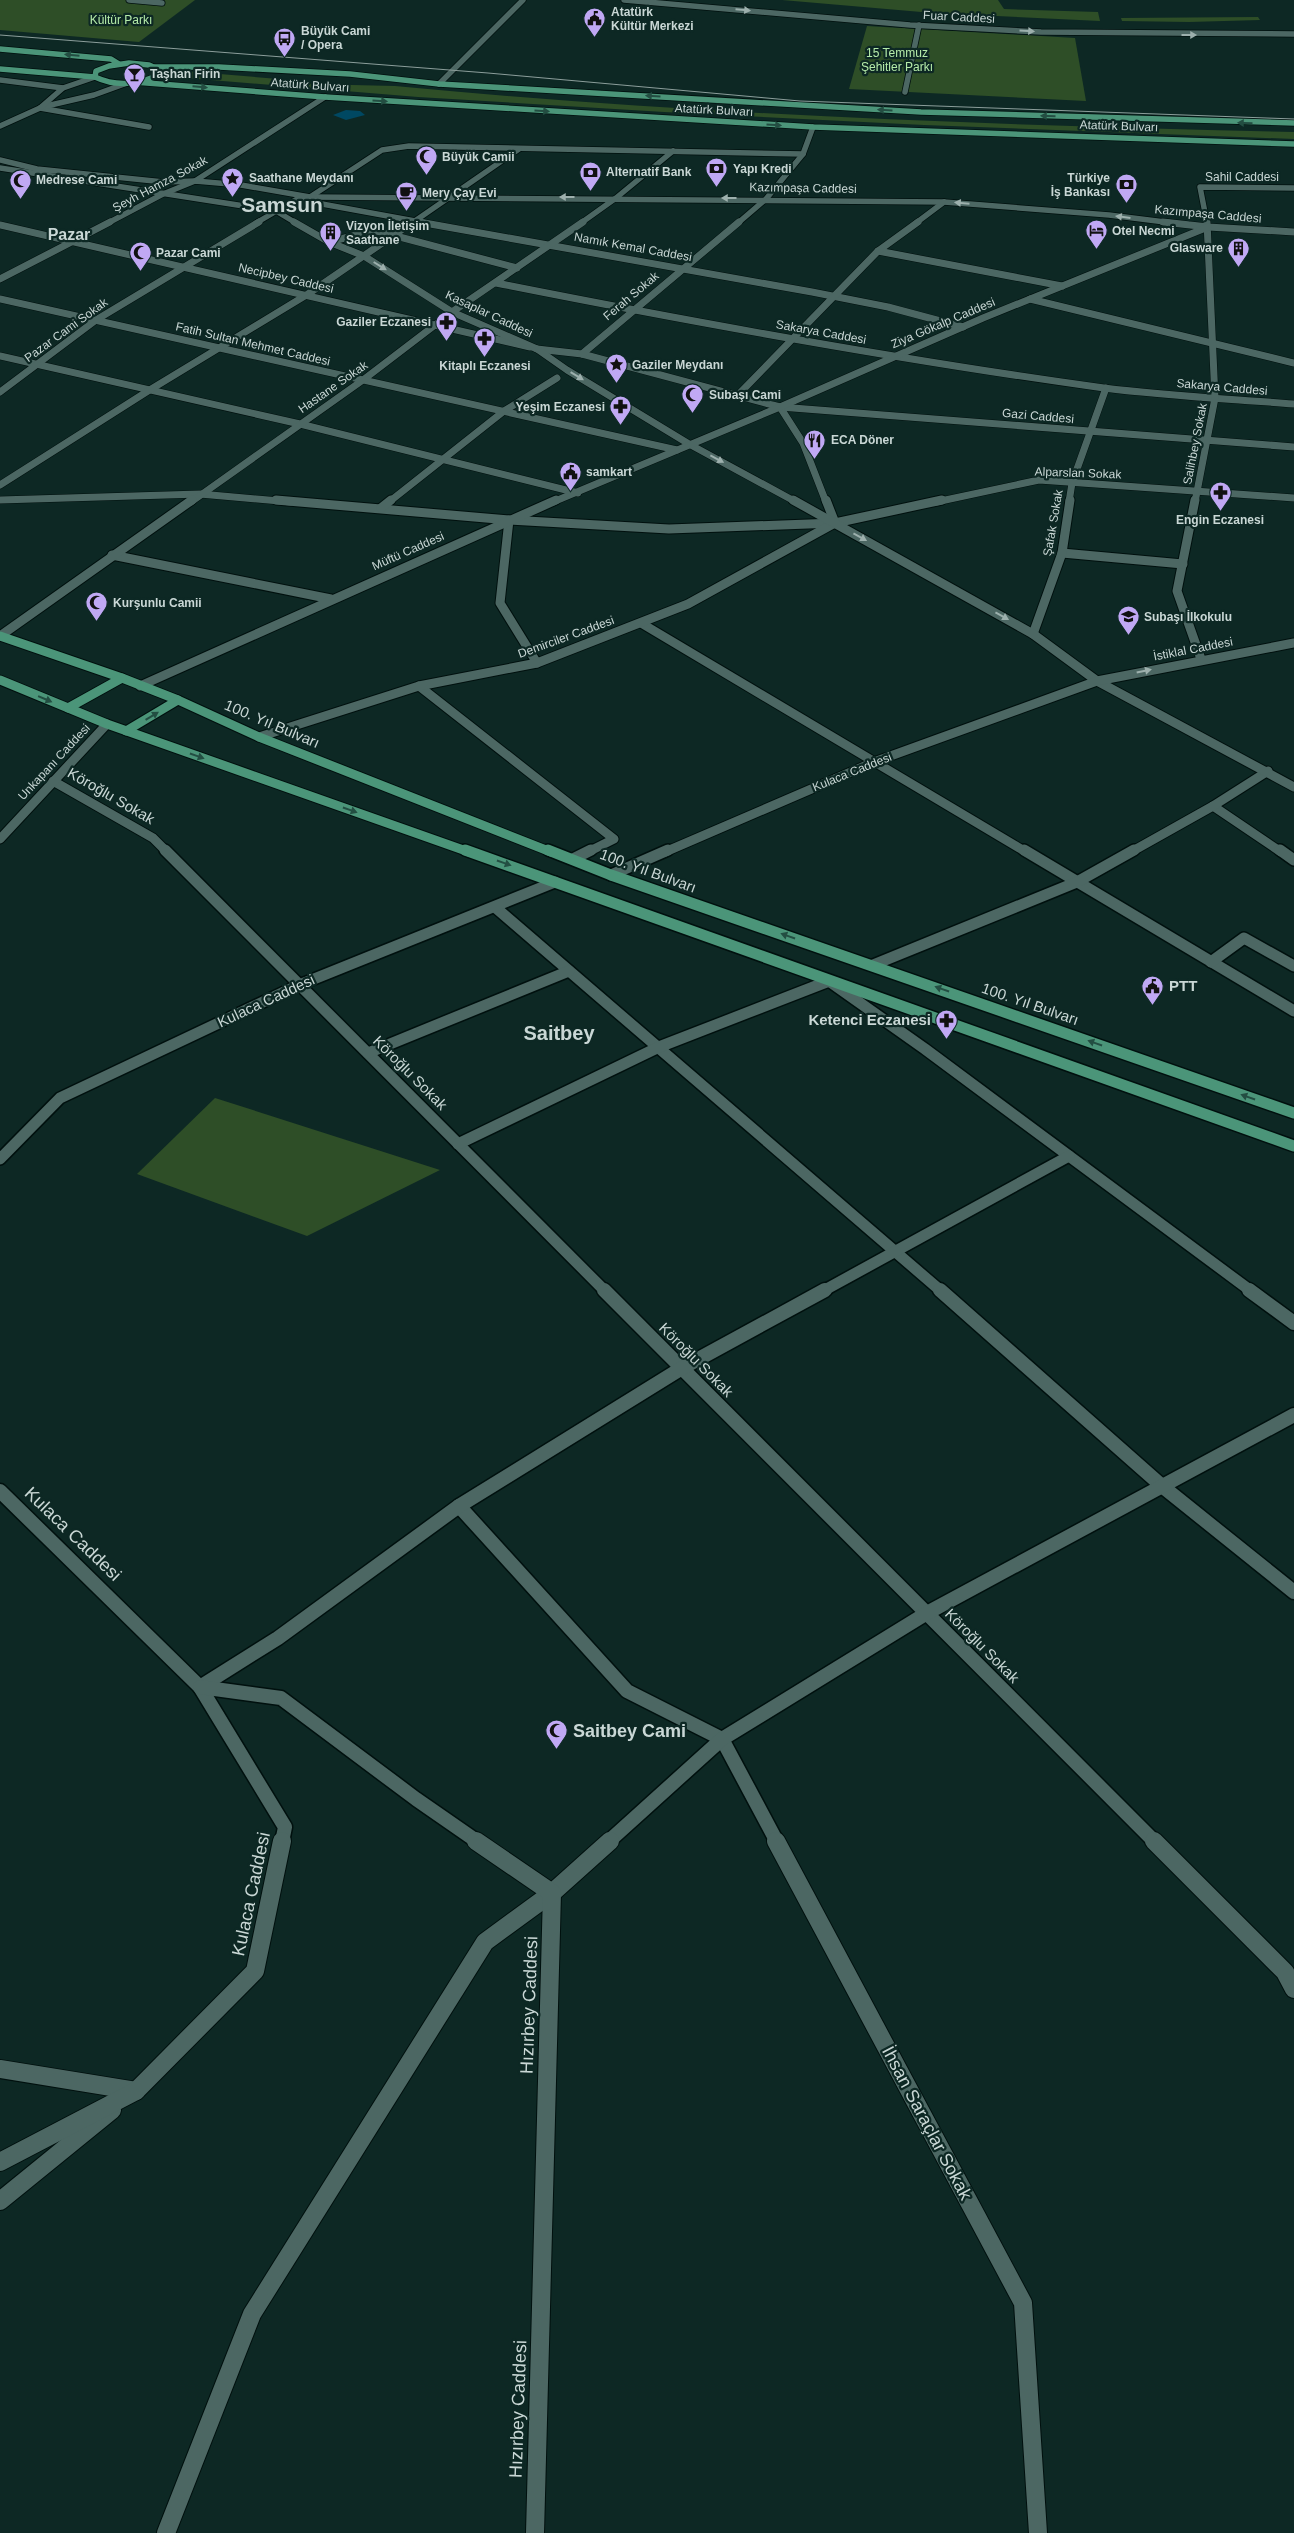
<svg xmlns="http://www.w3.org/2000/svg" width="1294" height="2533" font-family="Helvetica,sans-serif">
  <rect width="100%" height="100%" fill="#0d2824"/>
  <g fill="#2e4e27">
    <path d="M0,0H195L139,42L0,30Z"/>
    <path d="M782,0H998L1004,9L1098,12L1100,21L933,13Z"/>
    <path d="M1258,17L1260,20L1189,22L1122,21L1121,18Z"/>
    <path d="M867,26L1075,38L1086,101L849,89Z"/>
    <path d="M159,69L352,85L395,86C694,115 995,125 1294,132V139L924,125L664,112L418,97L150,75Z"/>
    <path d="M215,1098L440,1170L307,1236L137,1174Z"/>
  </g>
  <path fill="#004862" d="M346,110L360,111L365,115L346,120L333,115Z"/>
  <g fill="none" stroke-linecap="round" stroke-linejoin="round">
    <defs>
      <g id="pedestrian-far1">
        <path d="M129,0L162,3"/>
        <path d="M905,92L919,25"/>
        <path d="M0,160L37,169L164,182L195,181L241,185L310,197"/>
      </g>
      <path id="pedestrian" d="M537,349L582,354L780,407"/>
      <g id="minor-far5">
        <path d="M0,80L63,88"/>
        <path d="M439,84L523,0"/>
        <path d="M40,108L149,127"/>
        <path d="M0,168L276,211"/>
        <path d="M300,200L426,223"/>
        <path d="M108,223L163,194L195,181L325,97"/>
        <path d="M256,223L297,199L310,197L382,150L409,146L803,154L813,127"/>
        <path d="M412,223L519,149"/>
        <path d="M581,223L616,198L673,151"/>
        <path d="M738,223L766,199L803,154"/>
        <path d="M916,223L944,202"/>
        <path d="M1207,223L1200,187L1294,188"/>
      </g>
      <g id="minor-far4">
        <path d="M419,222L812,292L888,307L963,327"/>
        <path d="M373,230L517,268"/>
        <path d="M329,242L380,229"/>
        <path d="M878,251L1062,286"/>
        <path d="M0,279L110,222"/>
        <path d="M496,283C697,323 900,360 1104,388C1167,396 1231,399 1294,404"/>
        <path d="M0,299L677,450"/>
        <path d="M1030,299L1294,363"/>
        <path d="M582,354L739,222"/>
        <path d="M0,356L300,424L578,493"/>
        <path d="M0,392L96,320L259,222"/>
        <path d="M738,395L878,251L918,222"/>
        <path d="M780,407L1294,447"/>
        <path d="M0,485L148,391L308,294L413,222"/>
        <path d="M0,500L200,494L291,502"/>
        <path d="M191,502L363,380L452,312L583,222"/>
        <path d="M389,502L504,411L557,378"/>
        <path d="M936,502L1039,480L1294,498"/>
        <path d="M1069,502L1072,483L1106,388"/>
        <path d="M1195,502L1215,398L1207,222"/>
      </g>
      <g id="minor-far3">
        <path d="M276,500L509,520L669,529L835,523L942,500"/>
        <path d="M1195,500L1177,591L1201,659"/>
        <path d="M381,508L391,500"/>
        <path d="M509,520L500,603L537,663"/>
        <path d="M1062,553L1183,564"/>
        <path d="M112,555L331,599"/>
        <path d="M641,623L1026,852"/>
        <path d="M1033,634L1062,553L1070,500"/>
        <path d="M0,636L192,500"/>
        <path d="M419,686L614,839L588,852"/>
        <path d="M259,737L419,686L537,663L688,604L833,524"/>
        <path d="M53,781L153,838L167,852"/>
        <path d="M1213,806L1281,852"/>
        <path d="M1131,852L1213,806L1268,771"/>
      </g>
      <g id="minor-far2">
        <path d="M165,850L605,1291"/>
        <path d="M1024,850L1294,1011"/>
        <path d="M1280,850L1294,860"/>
        <path d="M573,859L591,850"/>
        <path d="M495,907L941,1291"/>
        <path d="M1211,962L1244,938L1294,966"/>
        <path d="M873,965L1077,882L1134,850"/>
        <path d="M368,1053L569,971"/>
        <path d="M458,1144L659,1047L829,981L925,1049L1251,1291"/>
        <path d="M823,1291L1069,1156"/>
      </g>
      <g id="minor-far1">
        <path d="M604,1290L1155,1842"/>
        <path d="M940,1290L1162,1486L1294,1592"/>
        <path d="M1249,1290L1294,1323"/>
        <path d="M459,1506L627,1691L722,1739"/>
        <path d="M200,1687L278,1638L459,1506L682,1368L825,1290"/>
        <path d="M722,1739L777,1842"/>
        <path d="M608,1842L722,1739L927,1613L1294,1415"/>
      </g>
      <g id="minor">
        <path d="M776,1841L1023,2303L1038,2533"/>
        <path d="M1154,1841L1285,1972L1294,1989"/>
        <path d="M0,2069L136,2091"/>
        <path d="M0,2201L112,2110"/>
        <path d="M166,2533L252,2314L485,1942L552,1893L610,1841"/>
      </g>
      <g id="tertiary-far1">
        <path d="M0,225L530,347"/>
        <path d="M780,407L803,443L826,502"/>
      </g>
      <path id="tertiary" d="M826,500L835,523"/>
      <g id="secondary-far5">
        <path d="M624,0L910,25L1041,32L1294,34"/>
        <path d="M42,107L94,95L127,83"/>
        <path d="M0,126L40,108L63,88L95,77"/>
        <path d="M310,197L944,202L1109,215L1173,223"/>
        <path d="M276,211L296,223"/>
      </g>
      <g id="secondary-far4">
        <path d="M294,222L329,242L364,256L452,312L537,349L567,370L689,444L796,502"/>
        <path d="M1163,222L1208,227L1294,232"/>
        <path d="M553,502L780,407L983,318L1208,227"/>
      </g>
      <g id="secondary-far3">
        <path d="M793,500L1033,634L1097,681L1294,787"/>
        <path d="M140,686L556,500"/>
        <path d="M0,839L107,724"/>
        <path d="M665,852L874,762L1097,681L1294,643"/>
      </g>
      <g id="secondary-far2">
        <path d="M611,875L668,850"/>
        <path d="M0,1159L60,1098L299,985L555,882"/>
      </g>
      <g id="secondary-far1">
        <path d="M0,1491L200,1687L285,1827L282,1842"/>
        <path d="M200,1687L281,1698L416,1799L478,1842"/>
      </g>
      <g id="secondary">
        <path d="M476,1841L552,1893L535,2533"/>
        <path d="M0,2162L136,2091L255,1971L282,1841"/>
      </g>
      <g id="primary-far2">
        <path d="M0,49L111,59L119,64"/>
        <path d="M129,63L149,65L160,70V74C140,85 116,87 95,77L96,71L109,66Z"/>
        <path d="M155,67H219L350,74L439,84L921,112L1294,123"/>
        <path d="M0,69L95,77"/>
        <path d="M134,82L325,97L813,127L1294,144"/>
      </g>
      <g id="primary-far1">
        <path d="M0,636L122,678L178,700L259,737L551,852"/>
        <path d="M0,680L107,724L469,852"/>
        <path d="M68,708L122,678"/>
        <path d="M126,731L178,700"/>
      </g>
      <g id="primary">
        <path d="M465,850L1294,1146"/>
        <path d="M548,850L611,875L1294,1113"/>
      </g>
    </defs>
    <use href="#pedestrian-far1" stroke="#00100e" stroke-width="7"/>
    <use href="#pedestrian" stroke="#00100e" stroke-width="8"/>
    <use href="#minor-far5" stroke="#00100e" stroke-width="7"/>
    <use href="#minor-far4" stroke="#00100e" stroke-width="8"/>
    <use href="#minor-far3" stroke="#00100e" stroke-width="11"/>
    <use href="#minor-far2" stroke="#00100e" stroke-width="14"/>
    <use href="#minor-far1" stroke="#00100e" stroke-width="17"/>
    <use href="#minor" stroke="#00100e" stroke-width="20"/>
    <use href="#tertiary-far1" stroke="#00100e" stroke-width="8"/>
    <use href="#tertiary" stroke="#00100e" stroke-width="11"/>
    <use href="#secondary-far5" stroke="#00100e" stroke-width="7"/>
    <use href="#secondary-far4" stroke="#00100e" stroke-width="8"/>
    <use href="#secondary-far3" stroke="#00100e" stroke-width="11"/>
    <use href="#secondary-far2" stroke="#00100e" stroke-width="14"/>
    <use href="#secondary-far1" stroke="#00100e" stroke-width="17"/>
    <use href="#secondary" stroke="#00100e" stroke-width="20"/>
    <use href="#primary-far2" stroke="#00100e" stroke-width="7"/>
    <use href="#primary-far1" stroke="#00100e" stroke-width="11"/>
    <use href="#primary" stroke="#00100e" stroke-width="14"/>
    <use href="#pedestrian-far1" stroke="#4c6763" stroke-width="5.5"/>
    <use href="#pedestrian" stroke="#4c6763" stroke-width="7"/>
    <use href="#minor-far5" stroke="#4c6763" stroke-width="5.5"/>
    <use href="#minor-far4" stroke="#4c6763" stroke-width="7"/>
    <use href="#minor-far3" stroke="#4c6763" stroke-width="9"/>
    <use href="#minor-far2" stroke="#4c6763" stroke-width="11"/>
    <use href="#minor-far1" stroke="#4c6763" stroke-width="14"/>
    <use href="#minor" stroke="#4c6763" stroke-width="18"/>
    <use href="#tertiary-far1" stroke="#4c6763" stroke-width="7"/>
    <use href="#tertiary" stroke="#4c6763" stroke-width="9"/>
    <use href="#secondary-far5" stroke="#4c6763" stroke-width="5.5"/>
    <use href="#secondary-far4" stroke="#4c6763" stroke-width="7"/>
    <use href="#secondary-far3" stroke="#4c6763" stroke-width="9"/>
    <use href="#secondary-far2" stroke="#4c6763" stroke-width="11"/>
    <use href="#secondary-far1" stroke="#4c6763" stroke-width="14"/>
    <use href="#secondary" stroke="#4c6763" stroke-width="18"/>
    <use href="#primary-far2" stroke="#4b9579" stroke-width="5.5"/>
    <use href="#primary-far1" stroke="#4b9579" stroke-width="9"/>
    <use href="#primary" stroke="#4b9579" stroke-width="11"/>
    <path stroke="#8c9e9b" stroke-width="1" d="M0,35L488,73L800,101L1294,119"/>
  </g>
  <defs><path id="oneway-solid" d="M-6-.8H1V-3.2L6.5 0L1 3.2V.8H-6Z" transform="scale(1.25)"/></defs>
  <g fill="#9db0ad">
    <use href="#oneway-solid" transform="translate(743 10) rotate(5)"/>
    <use href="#oneway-solid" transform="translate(1027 31) rotate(3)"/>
    <use href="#oneway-solid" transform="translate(1189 35)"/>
    <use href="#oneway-solid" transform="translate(567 197) rotate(-180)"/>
    <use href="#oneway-solid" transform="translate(729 198) rotate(-180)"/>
    <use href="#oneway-solid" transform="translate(962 203) rotate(-175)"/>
    <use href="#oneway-solid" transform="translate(1123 217) rotate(-173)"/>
    <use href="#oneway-solid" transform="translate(380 266) rotate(32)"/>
    <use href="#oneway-solid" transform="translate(577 376) rotate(31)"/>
    <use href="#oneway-solid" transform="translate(717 459) rotate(28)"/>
    <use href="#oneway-solid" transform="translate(860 537) rotate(29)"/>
    <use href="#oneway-solid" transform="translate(1002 616) rotate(29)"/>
    <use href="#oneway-solid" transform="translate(1144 671) rotate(-12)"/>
  </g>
  <g fill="#234e42">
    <use href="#oneway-solid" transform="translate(72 55) rotate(-175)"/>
    <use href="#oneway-solid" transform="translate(200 87) rotate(5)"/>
    <use href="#oneway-solid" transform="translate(653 96) rotate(-177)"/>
    <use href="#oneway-solid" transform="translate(380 101) rotate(3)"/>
    <use href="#oneway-solid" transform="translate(885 110) rotate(-177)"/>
    <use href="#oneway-solid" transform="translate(542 111) rotate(3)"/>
    <use href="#oneway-solid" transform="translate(1048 116) rotate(-178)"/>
    <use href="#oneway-solid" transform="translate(1245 123) rotate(-179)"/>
    <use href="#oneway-solid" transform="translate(774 125) rotate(3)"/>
    <use href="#oneway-solid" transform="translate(45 699) rotate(23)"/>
    <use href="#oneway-solid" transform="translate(152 716) rotate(-31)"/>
    <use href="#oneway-solid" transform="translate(197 756) rotate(19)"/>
    <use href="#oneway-solid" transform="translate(350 810) rotate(19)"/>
    <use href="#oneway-solid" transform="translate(504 863) rotate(19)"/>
    <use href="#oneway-solid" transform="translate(788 936) rotate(-161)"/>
    <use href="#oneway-solid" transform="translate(942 989) rotate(-161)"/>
    <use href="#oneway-solid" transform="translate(1095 1043) rotate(-161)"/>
    <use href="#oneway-solid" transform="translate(1248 1097) rotate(-161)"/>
  </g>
  <defs>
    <symbol id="civic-pin" viewBox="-11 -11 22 30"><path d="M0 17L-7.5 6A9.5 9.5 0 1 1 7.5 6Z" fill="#c0a8f4" stroke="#0d2824"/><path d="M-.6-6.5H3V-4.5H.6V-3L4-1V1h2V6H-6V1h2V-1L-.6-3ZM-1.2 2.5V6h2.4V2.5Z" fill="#111"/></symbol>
    <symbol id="bus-pin" viewBox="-11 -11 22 30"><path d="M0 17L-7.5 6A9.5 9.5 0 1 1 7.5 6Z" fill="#c0a8f4" stroke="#0d2824"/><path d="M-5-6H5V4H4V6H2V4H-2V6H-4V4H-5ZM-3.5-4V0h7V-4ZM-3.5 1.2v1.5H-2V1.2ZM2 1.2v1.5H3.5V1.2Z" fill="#111"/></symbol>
    <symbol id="bar-pin" viewBox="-11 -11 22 30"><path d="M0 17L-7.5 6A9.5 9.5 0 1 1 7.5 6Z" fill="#c0a8f4" stroke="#0d2824"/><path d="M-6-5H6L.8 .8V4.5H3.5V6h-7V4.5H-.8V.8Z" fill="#111"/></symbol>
    <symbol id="mosque-pin" viewBox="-11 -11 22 30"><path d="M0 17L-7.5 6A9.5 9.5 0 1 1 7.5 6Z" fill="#c0a8f4" stroke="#0d2824"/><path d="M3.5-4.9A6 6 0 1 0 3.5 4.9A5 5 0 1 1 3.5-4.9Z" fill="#111"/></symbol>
    <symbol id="bank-pin" viewBox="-11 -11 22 30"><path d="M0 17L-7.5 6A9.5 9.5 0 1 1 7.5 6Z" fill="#c0a8f4" stroke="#0d2824"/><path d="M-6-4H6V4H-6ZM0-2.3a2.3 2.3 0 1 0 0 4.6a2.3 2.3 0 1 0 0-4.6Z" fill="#111"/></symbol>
    <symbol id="sight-pin" viewBox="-11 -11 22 30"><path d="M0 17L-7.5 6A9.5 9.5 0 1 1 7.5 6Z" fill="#c0a8f4" stroke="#0d2824"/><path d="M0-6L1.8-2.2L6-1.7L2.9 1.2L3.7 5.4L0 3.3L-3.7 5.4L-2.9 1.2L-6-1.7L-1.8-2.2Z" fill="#111"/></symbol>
    <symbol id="cafe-pin" viewBox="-11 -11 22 30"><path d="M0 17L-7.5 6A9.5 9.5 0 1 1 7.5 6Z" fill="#c0a8f4" stroke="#0d2824"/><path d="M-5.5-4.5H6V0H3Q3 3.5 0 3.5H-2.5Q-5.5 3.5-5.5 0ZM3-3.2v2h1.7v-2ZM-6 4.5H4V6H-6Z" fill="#111"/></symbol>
    <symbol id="hotel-pin" viewBox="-11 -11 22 30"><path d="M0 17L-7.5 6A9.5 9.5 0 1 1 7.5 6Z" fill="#c0a8f4" stroke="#0d2824"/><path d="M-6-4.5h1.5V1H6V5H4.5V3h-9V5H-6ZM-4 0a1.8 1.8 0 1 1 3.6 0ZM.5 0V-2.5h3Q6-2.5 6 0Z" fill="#111"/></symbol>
    <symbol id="building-pin" viewBox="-11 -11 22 30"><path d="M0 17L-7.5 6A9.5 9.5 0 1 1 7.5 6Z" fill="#c0a8f4" stroke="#0d2824"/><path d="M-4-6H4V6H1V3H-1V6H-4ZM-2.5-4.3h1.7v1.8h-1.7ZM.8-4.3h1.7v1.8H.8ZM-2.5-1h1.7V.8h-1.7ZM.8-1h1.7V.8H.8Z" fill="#111"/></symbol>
    <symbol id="pharmacy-pin" viewBox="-11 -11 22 30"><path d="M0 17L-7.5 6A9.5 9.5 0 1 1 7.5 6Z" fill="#c0a8f4" stroke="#0d2824"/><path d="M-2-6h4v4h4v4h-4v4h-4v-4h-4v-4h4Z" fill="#111"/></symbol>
    <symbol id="restaurant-pin" viewBox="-11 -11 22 30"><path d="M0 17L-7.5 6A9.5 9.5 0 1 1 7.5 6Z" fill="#c0a8f4" stroke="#0d2824"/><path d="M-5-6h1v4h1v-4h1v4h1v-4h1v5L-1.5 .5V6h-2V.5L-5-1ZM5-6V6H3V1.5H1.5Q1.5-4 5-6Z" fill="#111"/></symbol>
    <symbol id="school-pin" viewBox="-11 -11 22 30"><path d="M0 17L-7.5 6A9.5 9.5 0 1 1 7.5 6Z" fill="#c0a8f4" stroke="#0d2824"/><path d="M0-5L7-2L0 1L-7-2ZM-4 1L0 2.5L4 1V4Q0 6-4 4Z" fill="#111"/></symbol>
  </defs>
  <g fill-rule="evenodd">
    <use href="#civic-pin" x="582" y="6" width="25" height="34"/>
    <use href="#bus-pin" x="272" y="26" width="25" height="34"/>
    <use href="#bar-pin" x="122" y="62" width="25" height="34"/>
    <use href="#mosque-pin" x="414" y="144" width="25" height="34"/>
    <use href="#bank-pin" x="704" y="156" width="25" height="34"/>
    <use href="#bank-pin" x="578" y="160" width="25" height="34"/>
    <use href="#sight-pin" x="220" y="166" width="25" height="34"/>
    <use href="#mosque-pin" x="8" y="168" width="25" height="34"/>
    <use href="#bank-pin" x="1114" y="172" width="25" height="34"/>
    <use href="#cafe-pin" x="394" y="180" width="25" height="34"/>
    <use href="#hotel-pin" x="1084" y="218" width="25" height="34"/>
    <use href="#building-pin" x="318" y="220" width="25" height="34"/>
    <use href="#building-pin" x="1226" y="236" width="25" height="34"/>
    <use href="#mosque-pin" x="128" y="240" width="25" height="34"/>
    <use href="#pharmacy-pin" x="434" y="310" width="25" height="34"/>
    <use href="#pharmacy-pin" x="472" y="326" width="25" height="34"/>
    <use href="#sight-pin" x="604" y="352" width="25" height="34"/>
    <use href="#mosque-pin" x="680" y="382" width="25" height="34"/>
    <use href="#pharmacy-pin" x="608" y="394" width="25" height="34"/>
    <use href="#restaurant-pin" x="802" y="428" width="25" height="34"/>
    <use href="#civic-pin" x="558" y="460" width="25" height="34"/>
    <use href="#pharmacy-pin" x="1208" y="480" width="25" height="34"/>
    <use href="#mosque-pin" x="84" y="590" width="25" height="34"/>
    <use href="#school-pin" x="1116" y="604" width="25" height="34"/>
    <use href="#civic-pin" x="1140" y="974" width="25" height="34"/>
    <use href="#pharmacy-pin" x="934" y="1008" width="25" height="34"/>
    <use href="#mosque-pin" x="544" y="1718" width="25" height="34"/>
  </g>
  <g text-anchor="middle" stroke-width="4.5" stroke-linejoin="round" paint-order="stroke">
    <g font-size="12" font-weight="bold" fill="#c9d7d5" stroke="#0d2824" text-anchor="start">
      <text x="611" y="16">Atatürk<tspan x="611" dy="14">Kültür Merkezi</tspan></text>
      <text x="301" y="35">Büyük Cami<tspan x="301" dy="14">/ Opera</tspan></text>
      <text x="150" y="78">Taşhan Firin</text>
      <text x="442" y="161">Büyük Camii</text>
      <text x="733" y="173">Yapı Kredi</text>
      <text x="606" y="176">Alternatif Bank</text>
      <text x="249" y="182">Saathane Meydanı</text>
      <text x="1110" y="182" text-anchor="end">Türkiye<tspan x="1110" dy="14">İş Bankası</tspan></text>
      <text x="36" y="184">Medrese Cami</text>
      <text x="422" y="197">Mery Çay Evi</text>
      <text x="346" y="230">Vizyon İletişim<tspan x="346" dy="14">Saathane</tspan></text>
      <text x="1112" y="235">Otel Necmi</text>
      <text x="1223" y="252" text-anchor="end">Glasware</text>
      <text x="156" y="257">Pazar Cami</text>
      <text x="431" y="326" text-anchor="end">Gaziler Eczanesi</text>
      <text x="632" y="369">Gaziler Meydanı</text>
      <text x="485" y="370" text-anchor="middle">Kitaplı Eczanesi</text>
      <text x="709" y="399">Subaşı Cami</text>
      <text x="605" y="411" text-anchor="end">Yeşim Eczanesi</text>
      <text x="831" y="444">ECA Döner</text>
      <text x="586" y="476">samkart</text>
      <text x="1220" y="524" text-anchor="middle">Engin Eczanesi</text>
      <text x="113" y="607">Kurşunlu Camii</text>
      <text x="1144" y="621">Subaşı İlkokulu</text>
    </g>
    <g font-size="12" fill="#c9d7d5" stroke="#0d2824">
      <text transform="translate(959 17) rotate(3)" y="4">Fuar Caddesi</text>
      <text transform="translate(310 85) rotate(4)" y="4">Atatürk Bulvarı</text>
      <text transform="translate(714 110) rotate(3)" y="4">Atatürk Bulvarı</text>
      <text transform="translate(1119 126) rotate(2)" y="4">Atatürk Bulvarı</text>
      <text x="1242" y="181">Sahil Caddesi</text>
      <text transform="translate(160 184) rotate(-28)" y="4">Şeyh Hamza Sokak</text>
      <text transform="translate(803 188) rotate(1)" y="4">Kazımpaşa Caddesi</text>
      <text transform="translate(1208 214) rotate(5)" y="4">Kazımpaşa Caddesi</text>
      <text transform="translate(633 247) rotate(10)" y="4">Namık Kemal Caddesi</text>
      <text transform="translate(286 278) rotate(13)" y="4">Necipbey Caddesi</text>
      <text transform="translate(631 296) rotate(-40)" y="4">Ferah Sokak</text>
      <text transform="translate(489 314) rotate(25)" y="4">Kasaplar Caddesi</text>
      <text transform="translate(943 323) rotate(-23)" y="4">Ziya Gökalp Caddesi</text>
      <text transform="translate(66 330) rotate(-36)" y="4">Pazar Cami Sokak</text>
      <text transform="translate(821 332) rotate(10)" y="4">Sakarya Caddesi</text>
      <text transform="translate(253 344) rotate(13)" y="4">Fatih Sultan Mehmet Caddesi</text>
      <text transform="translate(333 387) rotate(-35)" y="4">Hastane Sokak</text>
      <text transform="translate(1222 387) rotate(5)" y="4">Sakarya Caddesi</text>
      <text transform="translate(1038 416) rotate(5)" y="4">Gazi Caddesi</text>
      <text transform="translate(1195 444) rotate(-79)" y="4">Salihbey Sokak</text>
      <text transform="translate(1078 473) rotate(2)" y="4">Alparslan Sokak</text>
      <text transform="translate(1053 523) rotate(-80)" y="4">Şafak Sokak</text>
      <text transform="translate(408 551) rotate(-24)" y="4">Müftü Caddesi</text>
      <text transform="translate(566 637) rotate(-20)" y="4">Demirciler Caddesi</text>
      <text transform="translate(1193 649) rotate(-11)" y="4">İstiklal Caddesi</text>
      <text transform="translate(54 762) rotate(-47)" y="4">Unkapanı Caddesi</text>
      <text transform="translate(852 772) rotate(-22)" y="4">Kulaca Caddesi</text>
    </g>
    <g font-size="12" fill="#b5eba9" stroke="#0d2824">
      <text x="121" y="24">Kültür Parkı</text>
      <text x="897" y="57">15 Temmuz<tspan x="897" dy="14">Şehitler Parkı</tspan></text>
    </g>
    <g font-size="15" fill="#c9d7d5" stroke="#0d2824">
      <text transform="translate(272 724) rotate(23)" y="5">100. Yıl Bulvarı</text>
      <text transform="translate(111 796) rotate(30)" y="5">Köroğlu Sokak</text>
      <text transform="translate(648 871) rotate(20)" y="5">100. Yıl Bulvarı</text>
      <text transform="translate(266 1001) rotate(-25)" y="5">Kulaca Caddesi</text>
      <text transform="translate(1030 1004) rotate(19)" y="5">100. Yıl Bulvarı</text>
      <text transform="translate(410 1073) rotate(45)" y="5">Köroğlu Sokak</text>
      <text transform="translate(696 1360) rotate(45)" y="5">Köroğlu Sokak</text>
      <text transform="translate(982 1646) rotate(45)" y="5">Köroğlu Sokak</text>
    </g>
    <g font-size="15" font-weight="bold" fill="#c9d7d5" stroke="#0d2824" text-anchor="start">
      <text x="1169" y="991">PTT</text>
      <text x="931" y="1025" text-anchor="end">Ketenci Eczanesi</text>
    </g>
    <g font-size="16" font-weight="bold" fill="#c9d7d5" stroke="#0d2824">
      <text x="69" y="240">Pazar</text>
    </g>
    <g font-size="18" fill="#c9d7d5" stroke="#0d2824">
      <text transform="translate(73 1534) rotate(44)" y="6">Kulaca Caddesi</text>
      <text transform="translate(251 1894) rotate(-78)" y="6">Kulaca Caddesi</text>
      <text transform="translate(529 2005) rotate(-88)" y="6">Hızırbey Caddesi</text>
      <text transform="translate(927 2123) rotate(62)" y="6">İhsan Saraçlar Sokak</text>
      <text transform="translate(518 2409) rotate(-88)" y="6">Hızırbey Caddesi</text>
    </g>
    <g font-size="18" font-weight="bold" fill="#c9d7d5" stroke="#0d2824" text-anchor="start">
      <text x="573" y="1737">Saitbey Cami</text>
    </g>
    <g font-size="20" font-weight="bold" fill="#c9d7d5" stroke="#0d2824">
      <text x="559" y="1040">Saitbey</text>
    </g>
    <g font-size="21" font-weight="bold" fill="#c9d7d5" stroke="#0d2824">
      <text x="282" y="212">Samsun</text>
    </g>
  </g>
</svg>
